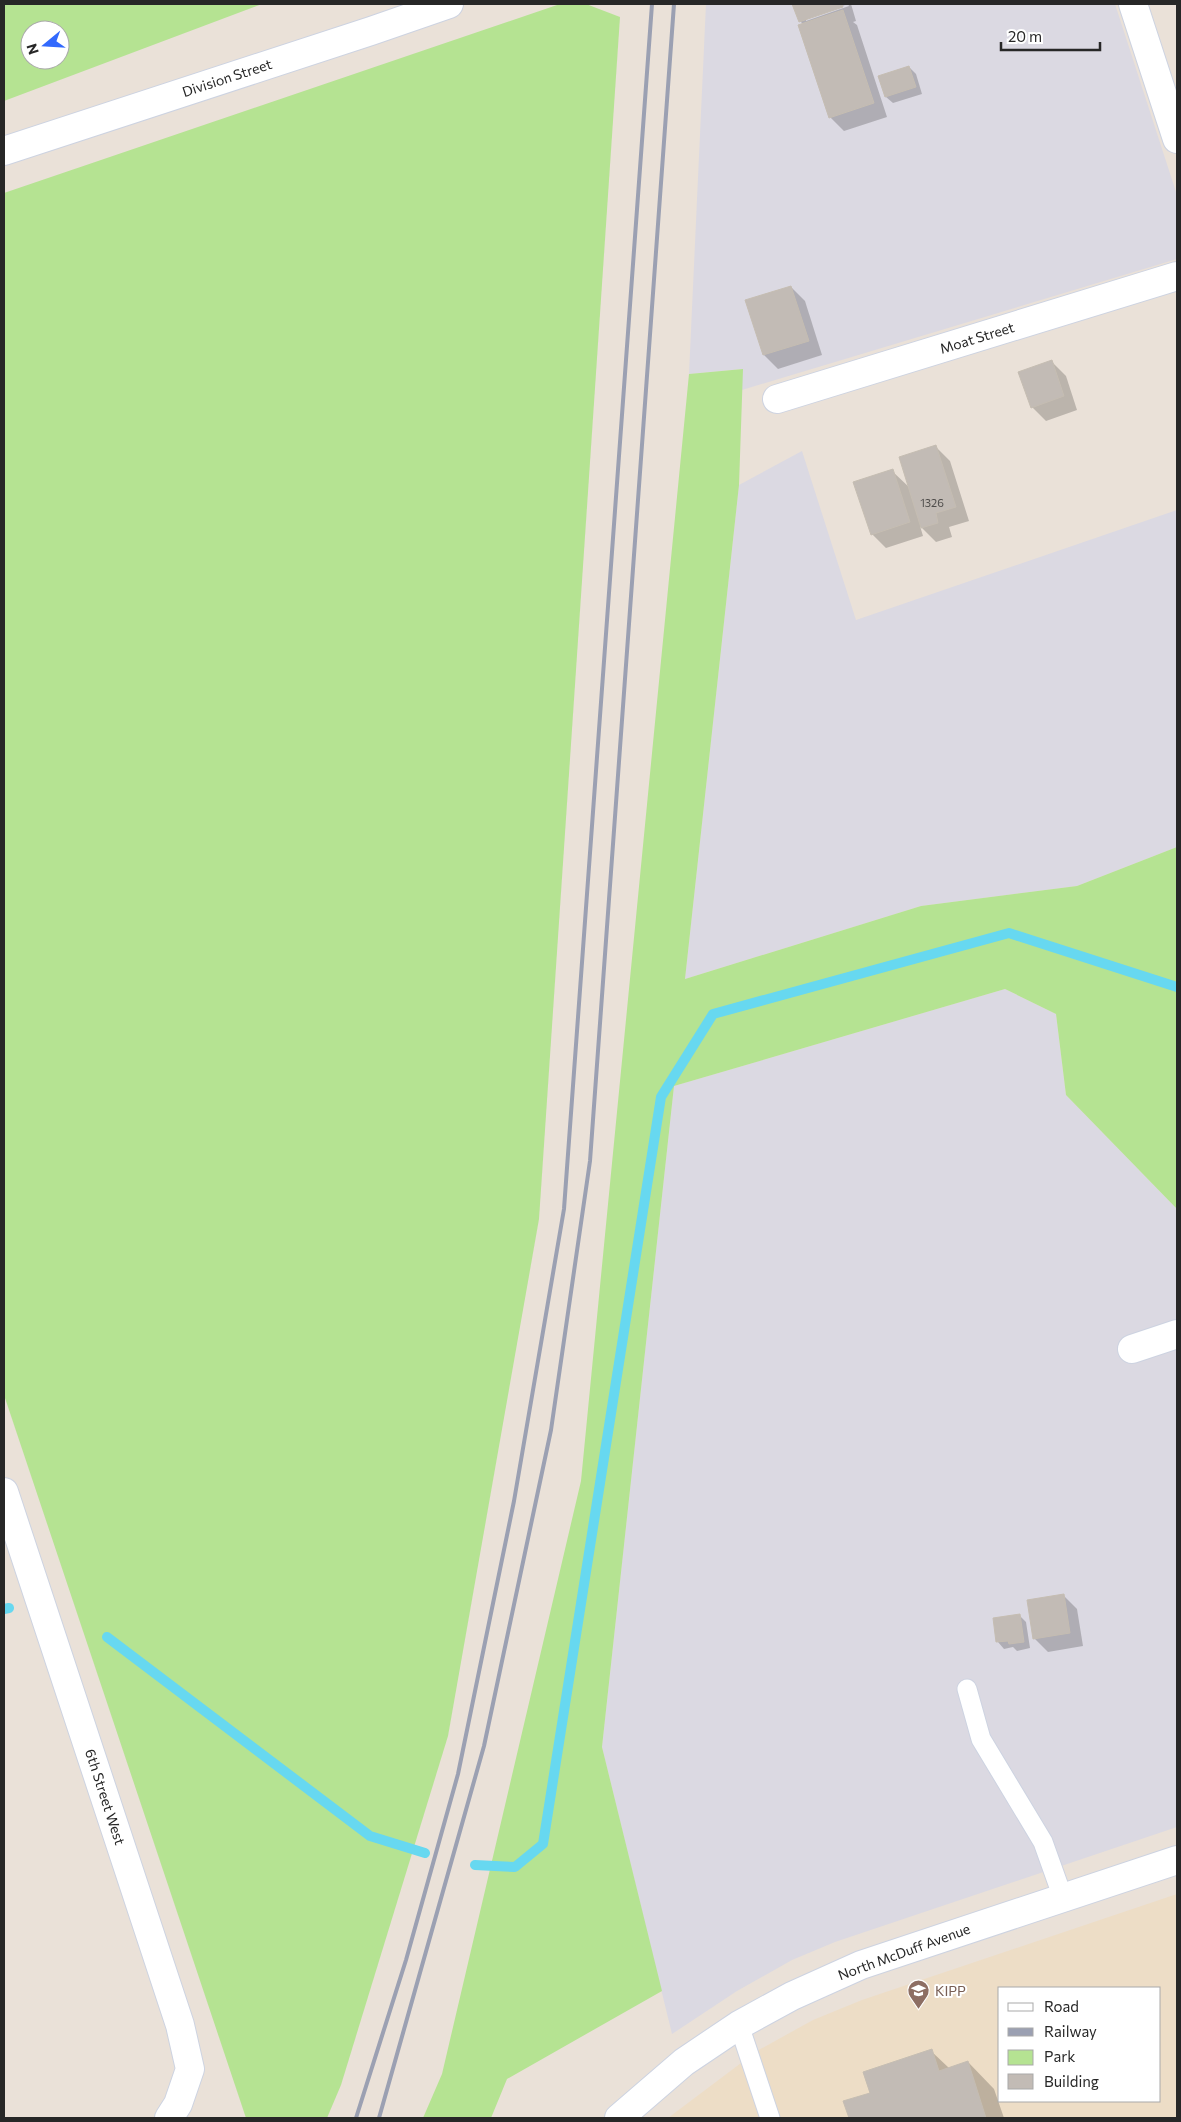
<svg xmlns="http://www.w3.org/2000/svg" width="1181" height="2122" font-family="Commissioner,sans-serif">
  <rect width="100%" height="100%" fill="#eae1d8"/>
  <g fill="#dbd9e2">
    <path d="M706,4H1115L1177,195V259L742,390V369L689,374Z"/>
    <path d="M802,451L856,620L1177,510V847L1077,886L921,906L685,979L739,485Z"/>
    <path d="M1005,989L1056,1014L1066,1095L1177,1209V1827L835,1942L792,1960L737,1991L672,2034L602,1747L674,1086Z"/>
  </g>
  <path fill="#edddc6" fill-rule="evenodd" d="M1177,1894V2118H668L757,2051L813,2020L862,2000ZM1000,1988H1160V2101H1000Z"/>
  <g fill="#b5e392" fill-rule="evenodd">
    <path d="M4,4H262L4,101ZM30,30H60V60H30Z"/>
    <path d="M560,4H586L620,17L539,1219L448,1736L341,2085L327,2118H246L4,1395V193Z"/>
    <path d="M743,369L739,485L685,979L921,906L1077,886L1177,847V1209L1066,1095L1056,1014L1005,989L674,1086L602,1747L662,1991L507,2079L491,2118H423L442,2074L581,1481L689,374Z"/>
  </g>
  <g fill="#0003">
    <path d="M793,4H848L806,18V21L849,6L848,4H851L856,21L853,22L857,25L887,117L844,131L830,117L803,24L800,21Z"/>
    <path d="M909,67L916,74L922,94L893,103L886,97Z"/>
    <path d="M791,287L805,301L822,355L778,369L764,355L747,300Z"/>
    <path d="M1052,362L1066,376L1077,410L1046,421L1032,407Z"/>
    <path d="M936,447L950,461L969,521L949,527L952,537L936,542L920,526L923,536L886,548L872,534L892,471L910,488Z"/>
    <path d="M1063,1595L1077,1609L1083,1646L1048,1652L1034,1638Z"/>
    <path d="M1019,1615L1026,1622L1030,1648L1017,1651L1013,1647L1004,1649L998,1642Z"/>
    <path d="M931,2051L949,2068L968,2062L994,2089L1004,2118H850L845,2102L872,2094Z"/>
  </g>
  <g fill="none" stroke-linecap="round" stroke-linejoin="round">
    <g stroke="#67d8f0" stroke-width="10">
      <path d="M4,1609L9,1608"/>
      <path d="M107,1637L370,1836L425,1853"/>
      <path d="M475,1865L515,1867L543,1844L661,1097L713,1014L1009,933L1177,987"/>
    </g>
  </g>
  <g fill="#c2bbb5" stroke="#c5bdb2">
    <path d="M792,4H842L843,7L799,22Z"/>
    <path d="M843,10L874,103L829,118L798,25Z"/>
    <path d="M909,66L916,87L885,97L878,76Z"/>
    <path d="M791,286L809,341L763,355L745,300Z"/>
    <path d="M1052,360L1064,396L1031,408L1018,372Z"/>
    <path d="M936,445L956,507L936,513L938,523L921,528L899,457Z"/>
    <path d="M893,469L910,522L871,535L853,482Z"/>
    <path d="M1064,1594L1070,1633L1033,1639L1027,1600Z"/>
    <path d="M1020,1614L1024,1642L1009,1644L1008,1641L996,1642L993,1618Z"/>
    <path d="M932,2049L939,2071L968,2061L986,2118H849L843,2101L870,2093L863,2072Z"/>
  </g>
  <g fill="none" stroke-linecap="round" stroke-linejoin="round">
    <defs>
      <g id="lane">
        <path d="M967,1689L981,1739L1043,1842L1063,1898"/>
        <path d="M739,2025L770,2118"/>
      </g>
      <g id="street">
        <path d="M1133,4L1177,139"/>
        <path d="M4,151L371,31L449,4"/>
        <path d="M777,399L1177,276"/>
        <path d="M1132,1349L1177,1334"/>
        <path d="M4,1492L180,2025L190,2069L178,2104L169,2118"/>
      </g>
      <path id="secondary" d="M619,2118L684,2062L739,2025L792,1996L861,1965L1177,1860"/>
    </defs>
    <use href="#lane" stroke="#cdd3e1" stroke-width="21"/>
    <use href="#street" stroke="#cdd3e1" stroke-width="30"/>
    <use href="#secondary" stroke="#cdd3e1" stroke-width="30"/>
    <use href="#lane" stroke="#fff" stroke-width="19"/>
    <use href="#street" stroke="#fff" stroke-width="28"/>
    <use href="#secondary" stroke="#fff" stroke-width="28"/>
    <g stroke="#9ba0b2" stroke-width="4">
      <path d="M356,2118L406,1960L458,1774L514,1501L564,1209L652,4"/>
      <path d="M379,2118L484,1746L551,1430L590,1161L674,4"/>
    </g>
  </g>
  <defs>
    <symbol id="school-pin" viewBox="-11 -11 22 30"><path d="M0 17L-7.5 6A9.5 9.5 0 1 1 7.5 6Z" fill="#8d6e63" stroke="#fff"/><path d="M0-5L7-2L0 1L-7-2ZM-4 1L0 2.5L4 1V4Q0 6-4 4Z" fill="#fff"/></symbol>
  </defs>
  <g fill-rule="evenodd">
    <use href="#school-pin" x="906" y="1978" width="25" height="34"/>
  </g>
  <g text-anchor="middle" stroke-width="4" stroke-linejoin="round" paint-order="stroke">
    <g font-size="11" fill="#4e4c4a">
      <text x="932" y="507">1326</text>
    </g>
    <g font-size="14" fill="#272727" stroke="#fff">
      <text transform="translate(227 78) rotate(-18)" y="5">Division Street</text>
      <text transform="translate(977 338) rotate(-17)" y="5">Moat Street</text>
      <text transform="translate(105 1797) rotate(72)" y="5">6th Street West</text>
      <text transform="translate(904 1952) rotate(-20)" y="5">North McDuff Avenue</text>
    </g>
    <g font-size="14" fill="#785e54" stroke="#fff" text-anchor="start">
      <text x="935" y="1996">KIPP</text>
    </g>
  </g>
  <rect width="1181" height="2122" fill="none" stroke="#272727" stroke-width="10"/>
  <rect x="998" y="1987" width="162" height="115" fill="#ffffff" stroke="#a9a9a9"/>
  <rect x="1008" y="2003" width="25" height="8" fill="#ffffff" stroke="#a9a9a9"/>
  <text x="1044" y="2012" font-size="15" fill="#272727">Road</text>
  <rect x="1008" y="2028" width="25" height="8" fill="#9ba0b2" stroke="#a9a9a9"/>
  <text x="1044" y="2037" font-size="15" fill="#272727">Railway</text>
  <rect x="1008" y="2050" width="25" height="15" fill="#b5e392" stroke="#a9a9a9"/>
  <text x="1044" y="2062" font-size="15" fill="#272727">Park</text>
  <rect x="1008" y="2074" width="25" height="15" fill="#c2bbb5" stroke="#a9a9a9"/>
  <text x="1044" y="2087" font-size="15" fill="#272727">Building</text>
  <g transform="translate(45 45) rotate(252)"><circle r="24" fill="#ffffff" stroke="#a9a9a9"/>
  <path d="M0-4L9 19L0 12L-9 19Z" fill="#3269fd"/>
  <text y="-8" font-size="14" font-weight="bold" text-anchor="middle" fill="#272727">N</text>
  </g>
  <path d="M1001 42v8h99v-8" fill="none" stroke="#272727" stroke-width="2.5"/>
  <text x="1008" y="42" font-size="15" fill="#272727" stroke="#ffffff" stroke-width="4" paint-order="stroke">20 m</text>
</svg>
